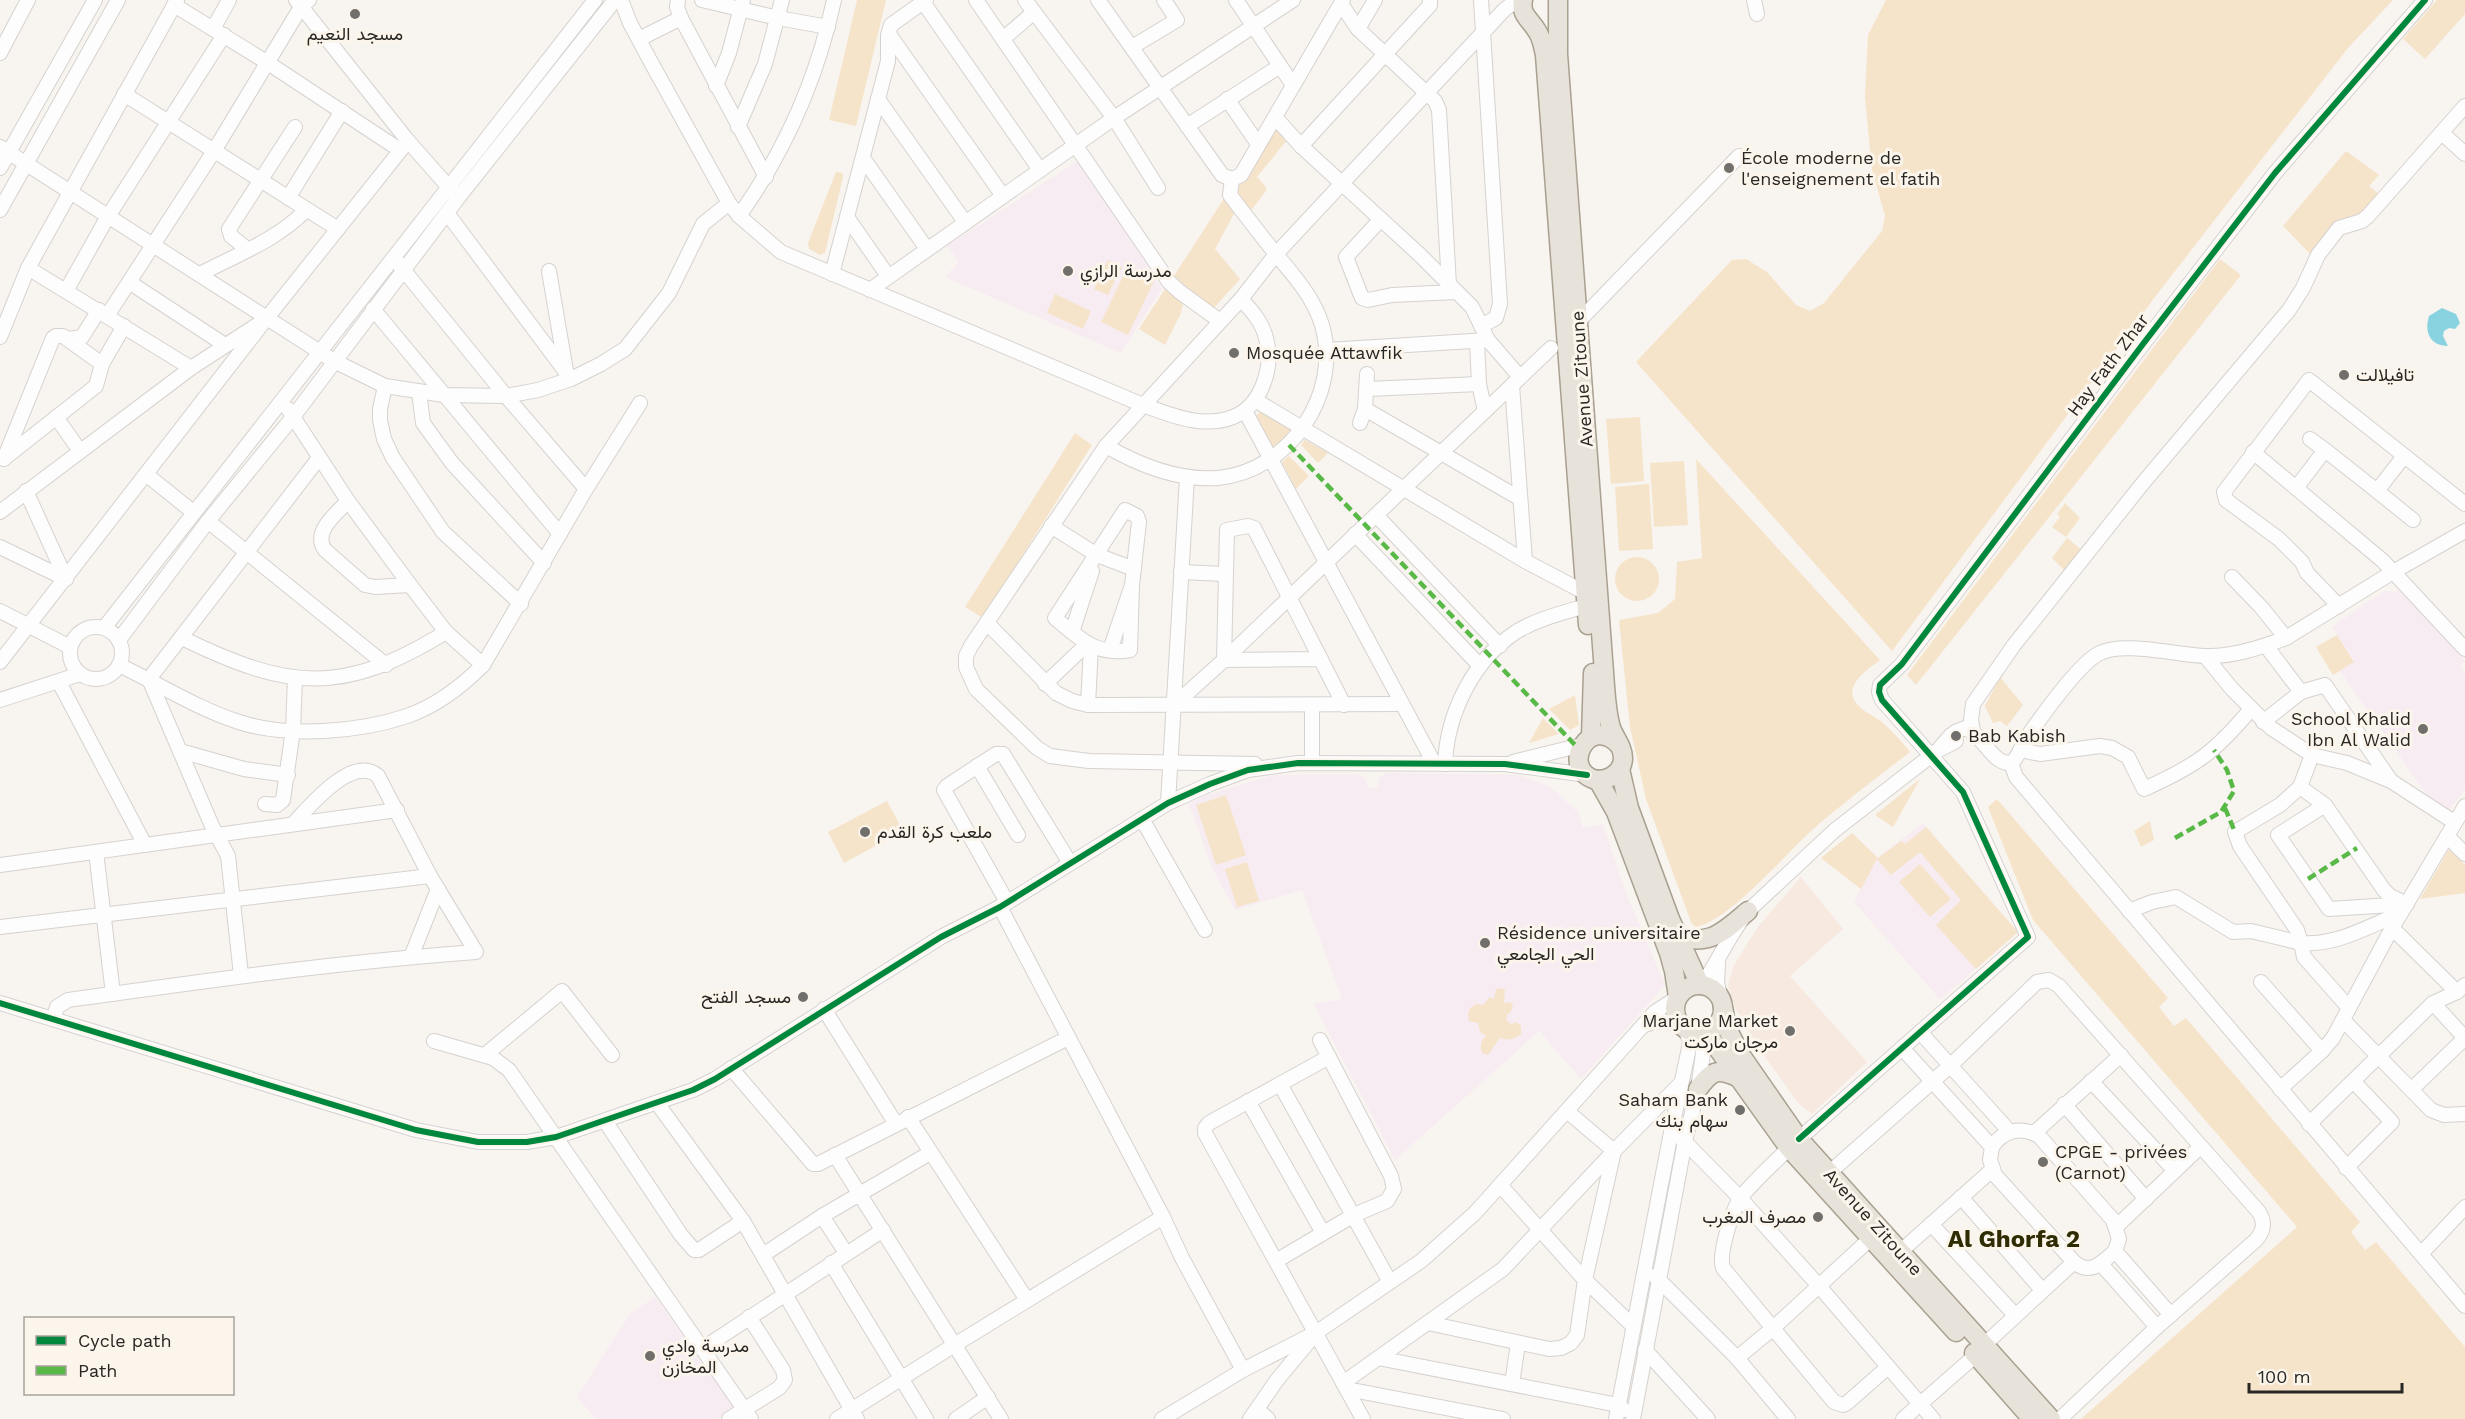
<svg xmlns="http://www.w3.org/2000/svg" width="2465" height="1419" font-family="'Work Sans',Vazirmatn,sans-serif">
  <rect width="100%" height="100%" fill="#f8f4f0"/>
  <path fill="#f7e9e0" d="M1801,877L1843,929L1790,976L1867,1062L1812,1114L1798,1103L1763,1054L1735,1008L1728,985L1734,965L1757,928Z"/>
  <g fill="#f8ecf3">
    <path d="M1079,160L1162,289L1121,353L945,277L959,262L947,246Z"/>
    <path d="M2384,591H2401L2465,661L2459,666L2465,674V789L2450,809L2434,805L2340,671L2354,661L2332,627Z"/>
    <path d="M1386,773L1518,775L1547,785L1555,791L1578,812L1583,828L1603,824L1625,891L1665,985L1581,1079L1539,1031L1395,1160L1314,1004L1342,999L1302,890L1235,910L1212,868L1189,804L1206,795L1274,775H1361L1365,779L1369,789L1378,788L1379,778Z"/>
    <path d="M1923,823L2018,932L1940,999L1854,902L1877,858Z"/>
    <path d="M655,1297L734,1408L717,1419H596L577,1397L630,1314Z"/>
  </g>
  <g fill="#f6e4ca">
    <path d="M857,0H886L856,126L829,120Z"/>
    <path d="M1886,0H2393L2348,48L2158,293L1892,651L1636,362L1732,260L1746,259L1767,272L1796,305L1810,311L1824,303L1882,231L1885,216L1872,170L1865,97L1868,35Z"/>
    <path d="M2437,0H2465V14L2425,59L2403,39Z"/>
    <path d="M1273,129H1276L1288,139L1257,177L1266,187V191L1252,209H1249L1236,191Z"/>
    <path d="M2346,151L2379,175L2369,186L2380,195L2360,217L2313,257L2283,226Z"/>
    <path d="M836,172L843,173V177L825,253L820,255L809,249L808,243Z"/>
    <path d="M1225,197L1236,210L1215,249L1240,279L1213,309L1174,276Z"/>
    <path d="M2220,259L2241,275L1916,685L1907,675Z"/>
    <path d="M1108,260L1122,267L1108,295L1094,289Z"/>
    <path d="M1127,268L1154,281L1128,335L1101,322Z"/>
    <path d="M1165,289L1183,303L1181,313L1165,345L1139,329Z"/>
    <path d="M1055,294L1091,311L1083,329L1047,313Z"/>
    <path d="M1260,412L1291,430L1283,440L1273,447L1256,416Z"/>
    <path d="M1640,417L1644,481L1611,484L1606,419Z"/>
    <path d="M1075,433L1092,445L983,618L965,607Z"/>
    <path d="M1305,440L1328,453L1318,463L1301,445Z"/>
    <path d="M1289,456L1309,476L1296,489L1282,462Z"/>
    <path d="M1696,459L1880,660C1866,670 1839,689 1860,707C1867,714 1877,717 1884,724C1893,732 1902,742 1910,752C1880,775 1850,798 1820,823C1790,848 1730,922 1695,927L1691,922L1646,799L1630,727L1619,620L1658,613L1675,599L1677,562L1702,558Z"/>
    <path d="M1684,461L1688,525L1654,527L1650,463Z"/>
    <path d="M1649,484L1653,549L1619,551L1615,487Z"/>
    <path d="M2065,503L2080,518L2066,537L2052,527L2060,517L2057,514Z"/>
    <path d="M2067,538L2083,551L2066,572L2052,558Z"/>
    <circle cx="1637" cy="579" r="22"/>
    <path d="M2337,635L2354,662L2333,675L2316,647Z"/>
    <path d="M2000,677L2023,705L2007,726L2000,721L1993,723L1985,706Z"/>
    <path d="M1575,695L1579,725L1570,730L1549,709Z"/>
    <path d="M1543,718L1559,734L1529,743Z"/>
    <path d="M1920,779L1893,827L1875,815Z"/>
    <path d="M1226,795L1246,855L1216,865L1196,805Z"/>
    <path d="M1997,799L2168,998L2159,1007L2174,1026L2186,1018L2360,1222L2351,1232L2365,1250L2376,1242L2465,1347V1419H2081L2297,1227L2033,920L1988,807Z"/>
    <path d="M887,801L903,831L844,863L828,832Z"/>
    <path d="M2150,821L2154,840L2141,847L2134,831Z"/>
    <path d="M1926,827L2018,932L1976,969L1936,925L1961,900L1920,852L1891,875L1877,859L1861,889L1821,858L1852,833L1878,858L1901,841L1905,844Z"/>
    <path d="M2449,849L2465,865V893L2420,899Z"/>
    <path d="M1247,862L1259,901L1237,907L1225,869Z"/>
    <path d="M1920,864L1951,899L1930,917L1899,882Z"/>
    <path d="M1500,988L1505,990L1504,1003L1510,1002L1513,1006L1510,1013L1507,1014V1021L1511,1024L1516,1022L1521,1026V1034C1513,1041 1509,1040 1500,1038L1488,1055L1482,1053C1480,1045 1480,1041 1486,1036L1480,1032L1478,1023L1469,1021C1467,1012 1468,1008 1477,1004L1483,1005L1490,997L1494,999L1496,989Z"/>
  </g>
  <path fill="#89d3e1" d="M2442,308L2456,314L2460,323L2455,329L2449,328L2444,331L2443,336L2448,346C2430,346 2424,332 2429,316Z"/>
  <g fill="none" stroke-linecap="round" stroke-linejoin="round">
    <defs>
      <g id="minor">
        <path d="M296,0L408,141L453,192"/>
        <path d="M621,0L630,23L647,55L729,203L739,216L781,252L1143,405C1171,415 1203,429 1233,417C1262,406 1274,366 1266,338C1262,322 1252,311 1241,299"/>
        <path d="M702,0L778,18L828,27"/>
        <path d="M976,0L1169,282L1180,292L1220,321"/>
        <path d="M1025,0L1114,118L1158,188"/>
        <path d="M1098,0L1222,175L1232,179L1241,175L1343,0"/>
        <path d="M1236,0L1293,85"/>
        <path d="M1481,0L1500,304L1496,318L1481,326"/>
        <path d="M1754,0L1757,14"/>
        <path d="M923,2L1040,170"/>
        <path d="M1341,4L1358,29L1435,101L1439,110L1449,285"/>
        <path d="M174,5L268,63L400,150"/>
        <path d="M681,18L766,177"/>
        <path d="M213,29L229,0"/>
        <path d="M1358,29L1375,0"/>
        <path d="M889,34L1003,196"/>
        <path d="M639,39L681,18L677,7L678,0"/>
        <path d="M1003,39L1034,12"/>
        <path d="M1132,47L1177,20L1164,0"/>
        <path d="M0,53L28,0"/>
        <path d="M716,86L729,53L743,0"/>
        <path d="M124,94L338,229"/>
        <path d="M878,99L965,222"/>
        <path d="M1227,99L1258,144"/>
        <path d="M1275,117L1301,146L1421,256L1472,307L1488,340L1520,377"/>
        <path d="M1187,126L1280,66"/>
        <path d="M738,127L765,64L782,0"/>
        <path d="M2442,133L2465,154"/>
        <path d="M1301,146L1430,5V0"/>
        <path d="M0,147L334,361L385,386L444,395L506,396L538,390L571,379L601,364L625,349L669,293L703,224L729,203"/>
        <path d="M863,158L927,249"/>
        <path d="M0,168L95,0"/>
        <path d="M288,198L342,111"/>
        <path d="M0,210L118,0"/>
        <path d="M447,213L571,379"/>
        <path d="M739,216C785,151 817,79 834,0"/>
        <path d="M847,217L888,276"/>
        <path d="M1381,219L1346,257L1362,298L1368,300L1392,295L1456,292"/>
        <path d="M247,249L231,236L229,229L295,127"/>
        <path d="M397,262L506,396L586,489"/>
        <path d="M28,268L191,368"/>
        <path d="M549,271L566,371"/>
        <path d="M200,274C236,255 277,240 306,210"/>
        <path d="M832,274L888,61V35L891,25L926,0"/>
        <path d="M129,282L225,345"/>
        <path d="M870,290L1114,118L1293,0"/>
        <path d="M66,291L107,218L224,35"/>
        <path d="M373,309L560,534"/>
        <path d="M107,316L214,151L301,7L309,0"/>
        <path d="M1578,322L1739,156"/>
        <path d="M0,337L28,268L177,0"/>
        <path d="M68,339L82,337L99,310"/>
        <path d="M1477,341L1479,384L1485,411"/>
        <path d="M1327,350L1488,340"/>
        <path d="M1512,385L1525,561"/>
        <path d="M385,386L380,409V420L384,439L393,458L443,532L521,604"/>
        <path d="M1368,389L1479,384"/>
        <path d="M419,392L423,423L452,463L544,563"/>
        <path d="M1255,400L1525,561L1584,592"/>
        <path d="M288,409L348,501L410,585L446,632L483,665"/>
        <path d="M1365,409L1519,498"/>
        <path d="M1245,411L1434,763"/>
        <path d="M56,417L80,451"/>
        <path d="M1360,423L1365,409L1367,374"/>
        <path d="M2310,439L2325,450"/>
        <path d="M1106,446C1139,465 1178,481 1218,478C1290,471 1342,394 1322,325C1313,296 1294,276 1275,253C1260,234 1245,215 1230,195L1232,179"/>
        <path d="M2253,452L2383,561L2465,649"/>
        <path d="M6,457L96,386L102,364L124,326"/>
        <path d="M4,459L53,338L56,336H63L102,364"/>
        <path d="M147,475L193,512"/>
        <path d="M2296,488L2325,450L2377,491L2404,456"/>
        <path d="M26,491L66,579"/>
        <path d="M2377,491L2413,520"/>
        <path d="M348,501C336,514 312,532 325,550L365,585L375,587L410,585"/>
        <path d="M0,512L191,368L257,325"/>
        <path d="M1376,515L1500,646"/>
        <path d="M208,521L386,665"/>
        <path d="M1051,526L1097,555L1134,569"/>
        <path d="M1355,534L1480,666"/>
        <path d="M0,547L66,579"/>
        <path d="M1181,572L1225,574"/>
        <path d="M2232,577L2261,607L2286,638"/>
        <path d="M2339,606L2307,573L2302,562L2279,539L2226,500L2224,492L2309,380L2465,504"/>
        <path d="M0,611L70,647"/>
        <path d="M987,623L1056,693L1072,701L1088,705L1402,704"/>
        <circle cx="96" cy="653" r="26"/>
        <path d="M104,628L595,0"/>
        <path d="M1072,632L1092,571"/>
        <path d="M182,638C289,690 342,696 446,632"/>
        <path d="M119,640L208,521L293,417L458,198L615,0"/>
        <path d="M1110,650L1132,585L1139,522L1137,516L1125,510L1055,618C1079,638 1095,656 1130,650L1132,585"/>
        <path d="M2205,656L2232,689L2271,728L2312,755L2347,763L2391,781L2454,822"/>
        <path d="M1321,659L1224,660L1227,530L1248,526L1254,528L1344,705"/>
        <path d="M0,662L266,319L408,141"/>
        <path d="M119,665C159,684 198,709 239,722C288,738 360,732 407,716C436,706 462,686 483,665L586,489L640,403"/>
        <path d="M59,682L145,845"/>
        <path d="M1045,684L1086,645"/>
        <path d="M2301,692L2325,685L2391,781"/>
        <path d="M0,700L80,674"/>
        <path d="M1088,705L1091,646"/>
        <path d="M1174,705L1224,660L1551,348"/>
        <path d="M1312,705V763"/>
        <path d="M2263,722L2301,692L2266,646"/>
        <path d="M1973,731L1971,720L1973,704L2014,645L2143,483L2289,310L2303,288L2318,255L2339,228L2362,221L2368,216L2465,106"/>
        <path d="M1955,732L1965,728C1983,734 1992,765 2011,763C2019,757 2022,745 2028,736C2041,717 2080,662 2100,653C2123,641 2177,655 2205,656C2232,657 2260,648 2286,638L2393,572L2465,531"/>
        <path d="M1951,735L1937,751L1956,741"/>
        <path d="M2020,750L2040,754L2100,746L2112,748L2128,757L2144,789C2196,766 2215,752 2251,709"/>
        <path d="M180,751L244,769L288,775"/>
        <path d="M2312,755L2300,787L2280,805L2235,832L2240,846L2297,930L2301,943C2336,946 2369,926 2401,913"/>
        <path d="M1513,762L1582,745"/>
        <path d="M2011,763L2016,777L2465,1306"/>
        <path d="M1255,764L1089,761L1050,756L1037,748L976,689L966,667V656L971,646L1106,446L1241,299L1276,254L1504,10L1517,0"/>
        <path d="M1445,764C1447,714 1473,660 1516,632C1537,619 1562,613 1586,606"/>
        <path d="M977,766L1018,835"/>
        <path d="M2300,787L2325,805L2384,890L2390,896L2405,903"/>
        <path d="M1168,803L1187,477"/>
        <path d="M265,804L277,805L283,800L293,730L295,678"/>
        <path d="M2325,805L2278,835L2329,909L2407,904"/>
        <path d="M1142,819L1205,930"/>
        <path d="M2447,836L2465,854"/>
        <path d="M96,852L113,994"/>
        <path d="M0,865L397,810"/>
        <path d="M1007,902L944,790L947,786L996,754H1003L1070,863"/>
        <path d="M1000,907L1163,1217L1182,1258L1243,1370"/>
        <path d="M2129,911L2152,902L2176,897L2233,932L2251,931L2301,943L2304,957L2349,1008"/>
        <path d="M0,927L430,876"/>
        <path d="M2392,928L2457,992"/>
        <path d="M411,957L438,889"/>
        <path d="M1718,963L1717,983L1721,999"/>
        <path d="M241,975L228,856L212,826L149,679L319,458"/>
        <path d="M2261,982L2322,1051"/>
        <path d="M1702,985C1718,961 1730,934 1748,911L1835,830L1937,751"/>
        <path d="M0,1003L416,1130L478,1142H527L556,1137L693,1090L715,1079L941,937L1000,907L1168,803L1210,784L1248,770L1298,763L1505,764L1587,775"/>
        <path d="M2433,1003L2465,1038"/>
        <path d="M824,1009L896,1124"/>
        <path d="M53,1019L57,1007L68,1000C204,981 339,962 476,952L430,876L378,776C352,754 309,807 293,824"/>
        <path d="M2343,1020L2431,1110L2444,1115L2465,1114"/>
        <path d="M1645,1025C1659,1018 1668,1021 1682,1026"/>
        <path d="M1920,1032L2010,1132"/>
        <path d="M434,1041L493,1058L509,1070L751,1419"/>
        <path d="M1902,1048L1992,1147L1990,1160L1995,1175L2074,1262C2090,1276 2102,1263 2115,1251L2171,1315"/>
        <path d="M485,1055L562,991L612,1055"/>
        <path d="M731,1068L813,1164H818L1068,1038"/>
        <path d="M2091,1081L2175,1171"/>
        <path d="M1280,1084L1329,1057"/>
        <path d="M2280,1089L2322,1051L2333,1038L2392,928L2465,806"/>
        <path d="M2412,1089L2465,1038"/>
        <path d="M1248,1101L1323,1233"/>
        <path d="M657,1103L743,1221L857,1419"/>
        <path d="M2064,1104L2146,1199"/>
        <path d="M908,1117L1027,1300"/>
        <path d="M605,1121L681,1235L694,1250H699L743,1221"/>
        <path d="M2309,1124L2433,1003L2457,992L2465,985"/>
        <path d="M2034,1133L2121,1055"/>
        <path d="M1681,1138L1740,1198L1819,1286L1933,1419"/>
        <path d="M1799,1139L2028,937L1963,792L1882,700L1879,692L1880,685L1902,664L2143,344L2275,173L2425,0"/>
        <path d="M1992,1147C2003,1130 2021,1126 2039,1136L2113,1220L2119,1239L2115,1251"/>
        <path d="M1789,1148C1774,1163 1756,1179 1742,1196C1733,1207 1718,1254 1723,1268L1834,1402L1843,1405L1847,1403L1888,1367"/>
        <path d="M835,1155L1001,1419"/>
        <path d="M2346,1168L2392,1122L2353,1081"/>
        <path d="M1829,1173L1951,1065L2037,982L2049,980L2059,986L2259,1212C2265,1222 2264,1231 2256,1240L2157,1327L2060,1419"/>
        <path d="M1500,1185L1585,1280L1633,1326"/>
        <path d="M1961,1197L2042,1290"/>
        <path d="M822,1216L846,1253"/>
        <path d="M1931,1224L2015,1315"/>
        <path d="M2117,1226L2200,1147"/>
        <path d="M1900,1252L1993,1169"/>
        <path d="M2421,1254L2465,1207"/>
        <path d="M763,1255L822,1216L930,1153"/>
        <path d="M1276,1261L1354,1215L1387,1201L1394,1189L1391,1176L1320,1040"/>
        <path d="M831,1263L926,1419"/>
        <path d="M2101,1264L2157,1327"/>
        <path d="M1655,1276L1737,1358L1788,1419"/>
        <path d="M1428,1323L1549,1349L1561,1348L1571,1343L1577,1335L1585,1280L1614,1151L1568,1112"/>
        <path d="M1984,1345L2074,1262"/>
        <path d="M702,1349L883,1230"/>
        <path d="M1645,1350L1708,1419"/>
        <path d="M1378,1358L1618,1405L1624,1410"/>
        <path d="M1737,1358L1772,1329L1870,1239"/>
        <path d="M1343,1383L1503,1269L1614,1151L1681,1083"/>
        <path d="M1512,1384L1518,1343"/>
        <path d="M1347,1389L1503,1419"/>
        <path d="M1257,1409L1268,1419"/>
        <path d="M729,1419L779,1388L785,1380L783,1370L749,1317"/>
        <path d="M837,1419L956,1344L1163,1217"/>
        <path d="M956,1419L988,1397"/>
        <path d="M1162,1419L1243,1370L1317,1332L1421,1261L1475,1213L1655,1012L1678,997"/>
        <path d="M1250,1419L1277,1380L1311,1339"/>
        <path d="M1363,1419L1205,1133V1128L1209,1123L1280,1084L1390,1282"/>
        <path d="M1616,1419L1672,1127L1689,1048L1690,1041L1685,1029"/>
        <path d="M1633,1419L1685,1141L1698,1089L1706,1032"/>
        <path d="M1903,1419L1976,1355"/>
      </g>
      <g id="major">
        <path d="M1523,0C1520,15 1530,19 1537,31C1542,38 1543,46 1545,55L1588,625"/>
        <path d="M1558,0V54L1605,686C1606,700 1607,714 1611,728C1615,738 1623,747 1623,758C1623,764 1620,770 1615,774C1609,779 1601,781 1593,779C1560,766 1590,714 1619,745"/>
        <path d="M1591,737L1593,673"/>
        <path d="M1620,769L1629,808L1670,919L1700,985"/>
        <path d="M1598,780L1616,812L1669,953L1674,971L1678,997"/>
        <path d="M1676,935C1709,948 1724,931 1748,911"/>
        <circle cx="1699" cy="1009" r="24"/>
        <path d="M1723,1007L1727,1028L1740,1054L1799,1139L2051,1419"/>
        <path d="M1706,1032L1789,1148L1956,1332"/>
        <path d="M1698,1089C1712,1070 1717,1068 1739,1078"/>
        <path d="M1974,1353L2032,1419"/>
      </g>
    </defs>
    <use href="#minor" stroke="#d5d2cf" stroke-width="16"/>
    <use href="#major" stroke="#a9a090" stroke-width="21"/>
    <use href="#minor" stroke="#fefdfd" stroke-width="14"/>
    <use href="#major" stroke="#e7e2da" stroke-width="18"/>
    <g stroke="#58b947" stroke-width="4.5" stroke-dasharray="9 4.5" stroke-linecap="butt">
      <path d="M1289,445L1576,746"/>
      <path d="M2225,808L2235,832"/>
      <path d="M2175,838L2221,812L2234,791L2227,770L2214,750"/>
      <path d="M2308,879L2357,848"/>
    </g>
    <defs>
      <g id="cycleway">
        <path d="M0,1003L416,1130L478,1142H527L556,1137L693,1090L715,1079L941,937L1000,907L1168,803L1210,784L1248,770L1298,763L1505,764L1587,775"/>
        <path d="M1799,1139L2028,937L1963,792L1882,700L1879,692L1880,685L1902,664L2143,344L2275,173L2425,0"/>
      </g>
    </defs>
    <use href="#cycleway" stroke="#fbf5ec" stroke-width="10"/>
    <use href="#cycleway" stroke="#00873e" stroke-width="6"/>
  </g>
  <g fill="#716f6b" stroke="#fbf5ec" stroke-width="2">
    <circle cx="355" cy="14" r="6"/>
    <circle cx="1729" cy="168" r="6"/>
    <circle cx="1068" cy="271" r="6"/>
    <circle cx="1234" cy="353" r="6"/>
    <circle cx="2344" cy="375" r="6"/>
    <circle cx="2423" cy="729" r="6"/>
    <circle cx="1956" cy="736" r="6"/>
    <circle cx="865" cy="832" r="6"/>
    <circle cx="1485" cy="943" r="6"/>
    <circle cx="803" cy="997" r="6"/>
    <circle cx="1790" cy="1031" r="6"/>
    <circle cx="1740" cy="1110" r="6"/>
    <circle cx="2043" cy="1162" r="6"/>
    <circle cx="1818" cy="1217" r="6"/>
    <circle cx="650" cy="1356" r="6"/>
  </g>
  <g text-anchor="middle" stroke-width="6" stroke-linejoin="round" paint-order="stroke">
    <g font-size="18" fill="#292723" stroke="#fbf5ec" text-anchor="start">
      <text x="355" y="40" text-anchor="middle">مسجد النعيم</text>
      <text x="1741" y="164">École moderne de<tspan x="1741" dy="21">l'enseignement el fatih</tspan></text>
      <text x="1080" y="277">مدرسة الرازي</text>
      <text x="1246" y="359">Mosquée Attawfik</text>
      <text x="2356" y="381">تافيلالت</text>
      <text x="2411" y="725" text-anchor="end">School Khalid<tspan x="2411" dy="21">Ibn Al Walid</tspan></text>
      <text x="1968" y="742">Bab Kabish</text>
      <text x="877" y="838">ملعب كرة القدم</text>
      <text x="1497" y="939">Résidence universitaire<tspan x="1497" dy="21">الحي الجامعي</tspan></text>
      <text x="791" y="1003" text-anchor="end">مسجد الفتح</text>
      <text x="1778" y="1027" text-anchor="end">Marjane Market<tspan x="1778" dy="21">مرجان ماركت</tspan></text>
      <text x="1728" y="1106" text-anchor="end">Saham Bank<tspan x="1728" dy="21">سهام بنك</tspan></text>
      <text x="2055" y="1158">CPGE - privées<tspan x="2055" dy="21">(Carnot)</tspan></text>
      <text x="1806" y="1223" text-anchor="end">مصرف المغرب</text>
      <text x="662" y="1352">مدرسة وادي<tspan x="662" dy="21">المخازن</tspan></text>
    </g>
    <g font-size="18" fill="#292723" stroke="#fbf5ec">
      <text transform="translate(2108 365) rotate(-53)" y="6">Hay Fath Zhar</text>
      <text transform="translate(1582 379) rotate(-94)" y="6">Avenue Zitoune</text>
      <text transform="translate(1873 1222) rotate(48)" y="6">Avenue Zitoune</text>
    </g>
    <g font-size="24" font-weight="bold" fill="#2d2c02" stroke="#fbf5ec">
      <text x="2014" y="1247">Al Ghorfa 2</text>
    </g>
  </g>
  <rect x="24" y="1317" width="210" height="78" fill="#fbf5ec" stroke="#a7a39c" stroke-width="1.5"/>
  <rect x="36" y="1336" width="30" height="9" fill="#00873e" stroke="#a7a39c" stroke-width="1.5"/>
  <text x="78" y="1347" font-size="18" fill="#292723">Cycle path</text>
  <rect x="36" y="1366" width="30" height="9" fill="#58b947" stroke="#a7a39c" stroke-width="1.5"/>
  <text x="78" y="1377" font-size="18" fill="#292723">Path</text>
  <path d="M2249 1383v9h153v-9" fill="none" stroke="#292723" stroke-width="3"/>
  <text x="2258" y="1383" font-size="18" fill="#292723" stroke="#fbf5ec" stroke-width="4.5" paint-order="stroke">100 m</text>
</svg>
